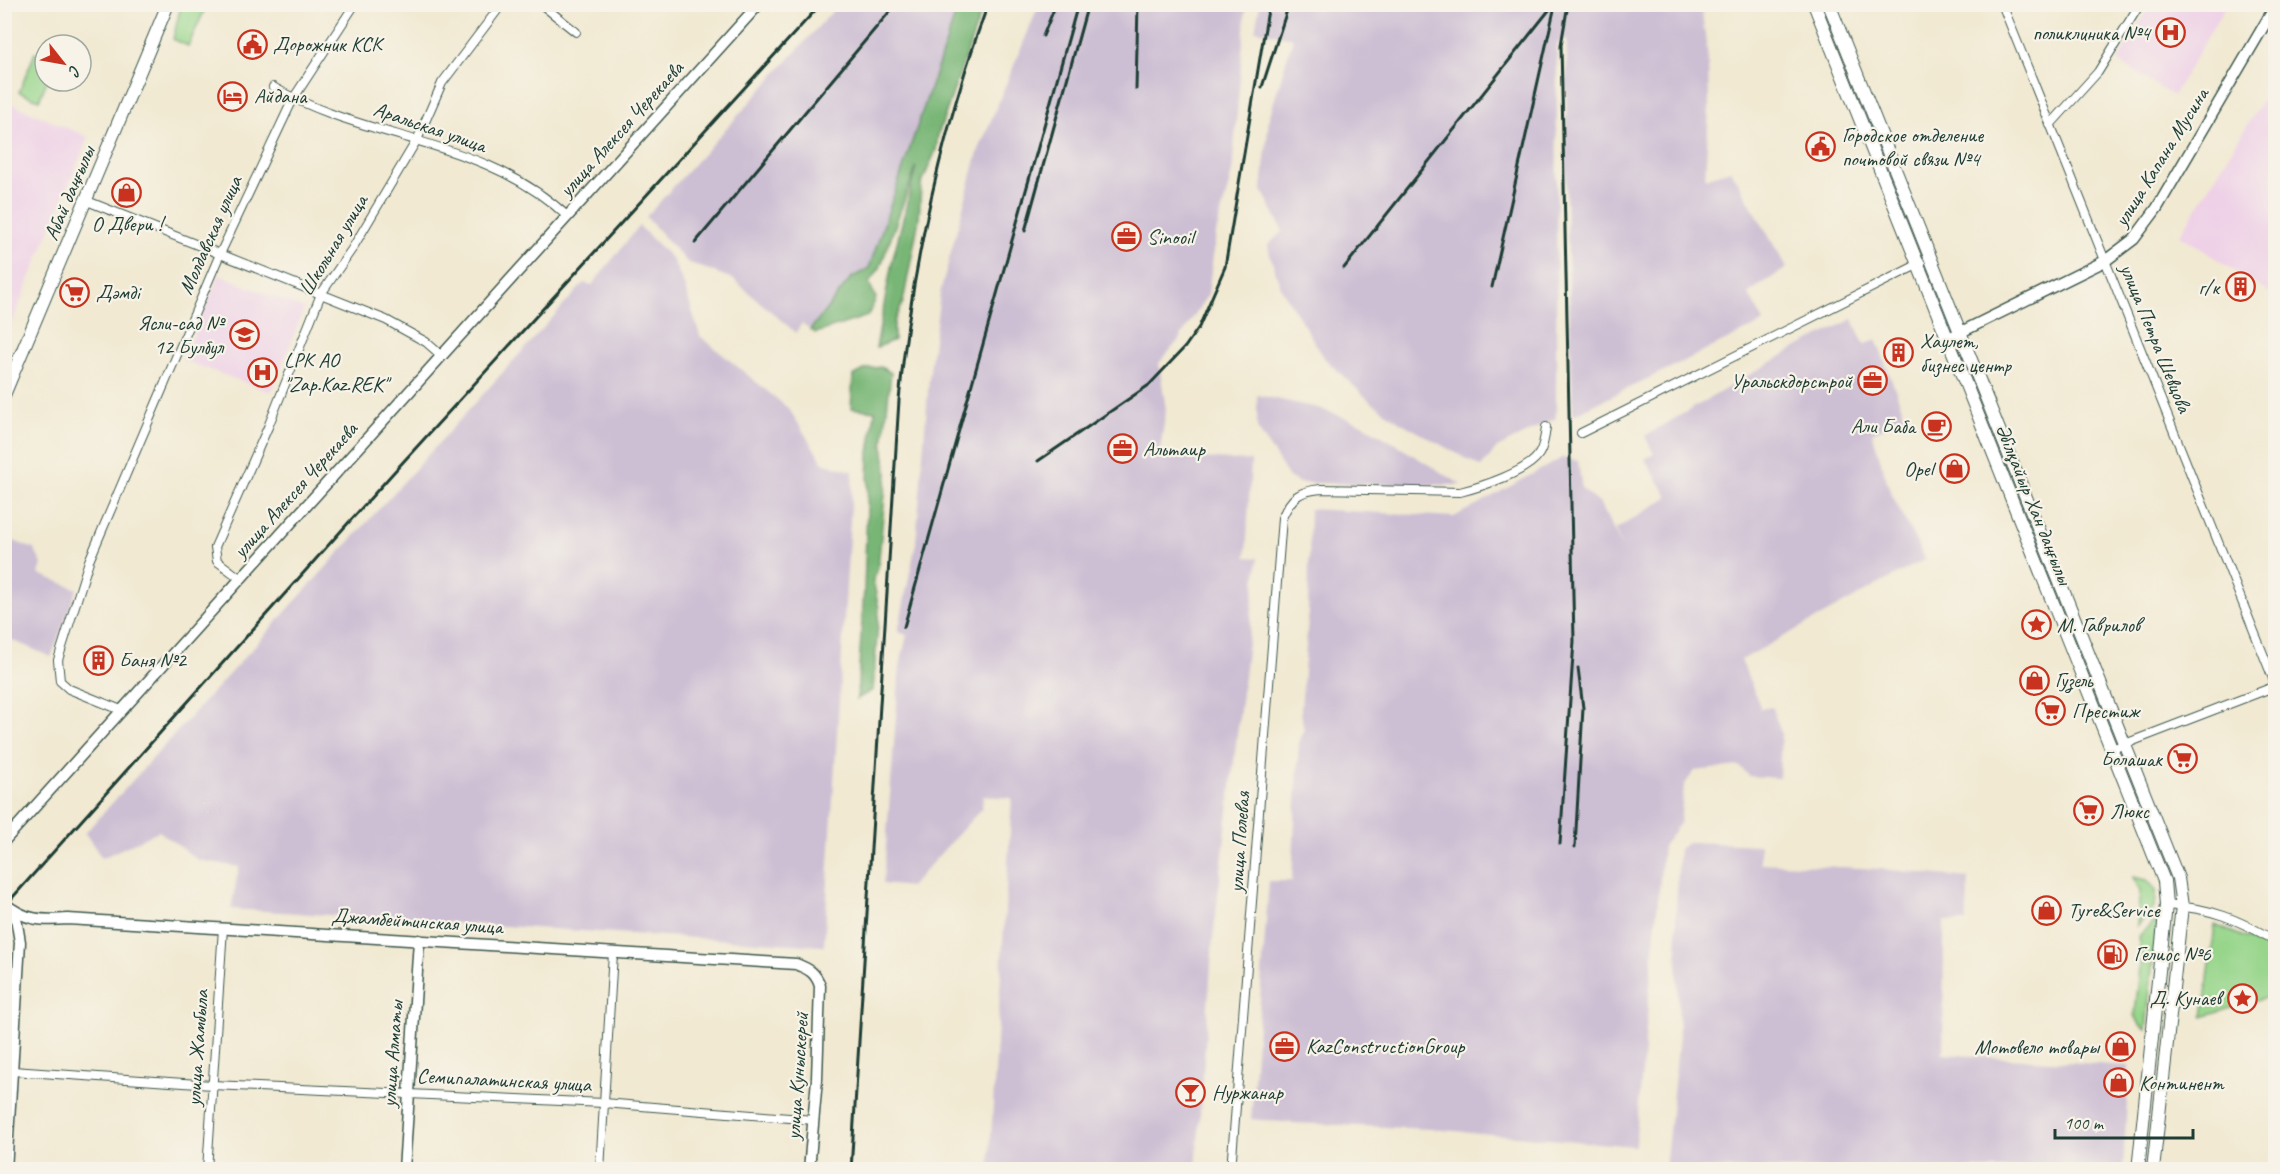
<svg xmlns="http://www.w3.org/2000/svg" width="2280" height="1174" font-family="Caveat,sans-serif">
  <rect width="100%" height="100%" fill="#f7f3e8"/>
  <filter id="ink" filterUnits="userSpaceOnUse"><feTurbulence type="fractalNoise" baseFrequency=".0167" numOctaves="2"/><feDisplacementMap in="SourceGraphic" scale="12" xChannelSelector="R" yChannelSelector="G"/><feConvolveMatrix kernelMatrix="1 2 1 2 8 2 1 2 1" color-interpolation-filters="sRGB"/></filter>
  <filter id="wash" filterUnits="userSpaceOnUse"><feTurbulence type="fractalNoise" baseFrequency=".008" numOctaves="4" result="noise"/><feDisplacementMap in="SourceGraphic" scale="24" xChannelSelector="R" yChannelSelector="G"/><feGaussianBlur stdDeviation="1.35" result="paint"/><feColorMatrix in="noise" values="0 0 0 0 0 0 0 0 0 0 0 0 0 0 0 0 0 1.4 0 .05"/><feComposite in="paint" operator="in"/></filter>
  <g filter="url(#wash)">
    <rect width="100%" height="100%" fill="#f1e9d2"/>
    <g fill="#eed0e7">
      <path d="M2150,5H2226L2173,96L2118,61Z"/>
      <path d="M2275,80V297L2180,235Z"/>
      <path d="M5,101L88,137L5,339Z"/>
      <path d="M219,275L304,309L271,392L183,360Z"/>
    </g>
    <g fill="#ccbed3">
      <path d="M838,5H959L869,268L851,278L810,330L802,323L796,333L733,279L687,262L646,217Z"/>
      <path d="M1039,5H1246L1232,172L1216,233L1208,294L1178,341L1159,363L1166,410L1159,456L1251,461L1246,557L1258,558L1213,938L1196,1169H989L1012,798L983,796L982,808L910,887L883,884L900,666L907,635L898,632L916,543L929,379L940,293L978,152Z"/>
      <path d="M1260,5H1701L1708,58L1709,108L1705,178L1731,170L1787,268L1748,293L1764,322L1573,415L1566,194L1567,38L1557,43L1556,418L1497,448L1481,467L1400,422L1371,402L1325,359L1282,290L1270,255L1268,245L1283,231L1262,190L1269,118L1293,38L1255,30Z"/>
      <path d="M639,226L672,259L684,285L700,336L789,409L823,463L853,471L824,946L231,909L239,867L198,860L159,831L102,858L85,833L584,283L592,285Z"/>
      <path d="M1853,319L1864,345L1876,339L1904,413L1906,418L1872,433L1890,491L1925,559L1741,660L1761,709L1772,707L1781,733L1779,778L1749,776L1739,766L1694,771L1684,786L1680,823L1663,846L1635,1146L1430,1129L1292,1123L1251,1119L1269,881H1292L1299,742L1304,731L1301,710L1308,619L1310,509L1454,517L1562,458L1578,461L1582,489L1600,504L1622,547L1615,530L1668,497L1645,459L1654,454L1645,436L1794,349Z"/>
      <path d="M1257,395L1318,408L1362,424L1462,485L1299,483L1289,477L1257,428Z"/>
      <path d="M4,537L34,549L42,564L39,574L77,589L51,657L5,637Z"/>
      <path d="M1688,842L1760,845V863L1880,869L1969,878L1966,922L1944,921L1943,1054L2129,1066L2123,1169H1665L1679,1037L1676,909L1679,849Z"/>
    </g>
    <g fill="#96d58a" stroke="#5a895f" stroke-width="1.5">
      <path d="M181,5H207L188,46L173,39Z"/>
      <path d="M35,53L45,57L47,81L39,100L19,92Z"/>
      <path d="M2133,877L2147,880L2156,890C2158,908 2149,914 2137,926L2140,891Z"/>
      <path d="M2157,918L2146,1030L2140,1025L2135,1015L2141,957L2138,937Z"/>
      <path d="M2215,925L2275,950V994L2203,1017Z"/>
    </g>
    <g fill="#78b676" stroke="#4c7a55" stroke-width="1.5">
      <path d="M959,4L984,5L938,135L936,150L921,185L919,219L903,302L894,322V340L876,348L892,262L916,167L880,268L869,283L876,298L868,316L816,333L810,330L851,278L869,268Z"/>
      <path d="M881,367L891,373L883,445L887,473L878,568L873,580L879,609L873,690L857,699L864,590L869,453L875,411L851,408L853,376L866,369Z"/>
    </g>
  </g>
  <g filter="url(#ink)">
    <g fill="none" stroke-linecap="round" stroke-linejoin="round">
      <defs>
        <g id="street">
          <path d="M541,4L576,32"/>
          <path d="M2002,4L2276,686"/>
          <path d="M273,87C367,142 484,137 568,217"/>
          <path d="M2050,125L2098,72L2140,4"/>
          <path d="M87,201L386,320L426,342L442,356"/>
          <path d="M1581,433L1921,263"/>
          <path d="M241,579L217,561L215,547L268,427L321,294L352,249L418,138L442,83L502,4"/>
          <path d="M121,710L69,689L60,681L58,660L89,561L220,254L293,99L355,4"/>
          <path d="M2112,749L2276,686"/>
          <path d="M2166,905C2212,908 2237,919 2276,941"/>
          <path d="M13,1071L212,1085L604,1103L814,1120"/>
          <path d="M207,1170L223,928"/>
          <path d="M600,1170L613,953"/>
          <path d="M1231,1170L1282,518C1291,497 1299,491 1321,489L1460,492C1480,487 1528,472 1539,454C1544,446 1545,436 1546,427"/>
        </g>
        <g id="secondary">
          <path d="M1953,336L2105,261L2134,239L2157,208L2276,5"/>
          <path d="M4,841L759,4"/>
          <path d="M4,903C25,921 43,921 68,919L796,964C809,969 816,973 820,986L817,1079L809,1170"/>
          <path d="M6,1170L20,942L15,912"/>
          <path d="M404,1170L419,940"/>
        </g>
        <g id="primary">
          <path d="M1814,4L2164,881L2166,905L2138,1170"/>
          <path d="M1829,4L2178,878L2182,906L2153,1170"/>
          <path d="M4,395L168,4"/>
        </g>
      </defs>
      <use href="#street" stroke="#3e574c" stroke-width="10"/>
      <use href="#secondary" stroke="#3e574c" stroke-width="13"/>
      <use href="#primary" stroke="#3e574c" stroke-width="14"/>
      <use href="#street" stroke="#fff" stroke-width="8"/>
      <use href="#secondary" stroke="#fff" stroke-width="10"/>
      <use href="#primary" stroke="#fff" stroke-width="12"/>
      <g stroke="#1f3d34" stroke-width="3">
        <path d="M1043,36L1056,4"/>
        <path d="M1262,87L1289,4"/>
        <path d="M1136,89L1138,4"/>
        <path d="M1025,231L1088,4"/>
        <path d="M695,243L896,4"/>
        <path d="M1344,268L1554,4"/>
        <path d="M1492,287L1554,10"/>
        <path d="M1038,461L1149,385L1185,347L1199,327L1225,267L1269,4"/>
        <path d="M904,627L1078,4"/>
        <path d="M1560,844L1574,641L1561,45L1568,4"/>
        <path d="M1575,847L1583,708L1578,668"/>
        <path d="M4,907L393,473L821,4"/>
        <path d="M851,1170L899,400C912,264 941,133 988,4"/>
      </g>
    </g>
  </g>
  <defs>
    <symbol id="hospital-ring" viewBox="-11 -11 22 22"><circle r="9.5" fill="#f7f3e8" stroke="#c8321e" stroke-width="1.5"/><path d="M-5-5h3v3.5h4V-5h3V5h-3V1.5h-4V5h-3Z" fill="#c8321e"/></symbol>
    <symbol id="civic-ring" viewBox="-11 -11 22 22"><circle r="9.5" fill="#f7f3e8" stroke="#c8321e" stroke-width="1.5"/><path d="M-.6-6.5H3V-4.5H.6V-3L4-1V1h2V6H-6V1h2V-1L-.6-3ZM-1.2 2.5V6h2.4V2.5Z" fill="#c8321e"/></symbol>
    <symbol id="hotel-ring" viewBox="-11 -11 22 22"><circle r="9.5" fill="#f7f3e8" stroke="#c8321e" stroke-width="1.5"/><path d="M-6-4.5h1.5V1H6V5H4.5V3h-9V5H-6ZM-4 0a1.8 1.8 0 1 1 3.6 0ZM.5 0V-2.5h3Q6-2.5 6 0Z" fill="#c8321e"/></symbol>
    <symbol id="shop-ring" viewBox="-11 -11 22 22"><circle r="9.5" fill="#f7f3e8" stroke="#c8321e" stroke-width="1.5"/><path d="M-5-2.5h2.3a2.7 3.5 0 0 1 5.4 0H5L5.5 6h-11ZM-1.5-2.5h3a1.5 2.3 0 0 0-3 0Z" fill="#c8321e"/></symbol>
    <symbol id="office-ring" viewBox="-11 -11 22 22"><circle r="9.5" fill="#f7f3e8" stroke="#c8321e" stroke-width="1.5"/><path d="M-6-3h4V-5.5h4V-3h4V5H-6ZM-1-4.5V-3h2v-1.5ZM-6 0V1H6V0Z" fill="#c8321e"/></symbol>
    <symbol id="building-ring" viewBox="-11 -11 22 22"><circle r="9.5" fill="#f7f3e8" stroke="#c8321e" stroke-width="1.5"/><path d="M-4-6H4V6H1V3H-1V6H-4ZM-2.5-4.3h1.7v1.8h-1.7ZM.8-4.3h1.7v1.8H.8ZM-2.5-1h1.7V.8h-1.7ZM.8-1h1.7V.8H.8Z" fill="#c8321e"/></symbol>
    <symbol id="supermarket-ring" viewBox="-11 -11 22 22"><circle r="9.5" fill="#f7f3e8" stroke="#c8321e" stroke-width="1.5"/><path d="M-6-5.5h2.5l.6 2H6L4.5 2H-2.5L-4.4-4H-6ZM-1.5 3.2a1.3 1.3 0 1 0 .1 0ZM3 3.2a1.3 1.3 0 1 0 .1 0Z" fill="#c8321e"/></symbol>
    <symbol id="school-ring" viewBox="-11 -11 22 22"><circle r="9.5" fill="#f7f3e8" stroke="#c8321e" stroke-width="1.5"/><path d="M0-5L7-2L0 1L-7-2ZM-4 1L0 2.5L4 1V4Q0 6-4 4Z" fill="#c8321e"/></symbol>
    <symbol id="cafe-ring" viewBox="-11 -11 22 22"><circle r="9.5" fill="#f7f3e8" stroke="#c8321e" stroke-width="1.5"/><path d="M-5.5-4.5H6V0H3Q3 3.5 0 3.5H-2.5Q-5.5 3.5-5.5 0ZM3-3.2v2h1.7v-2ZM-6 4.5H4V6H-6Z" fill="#c8321e"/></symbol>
    <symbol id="sight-ring" viewBox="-11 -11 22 22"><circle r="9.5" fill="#f7f3e8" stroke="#c8321e" stroke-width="1.5"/><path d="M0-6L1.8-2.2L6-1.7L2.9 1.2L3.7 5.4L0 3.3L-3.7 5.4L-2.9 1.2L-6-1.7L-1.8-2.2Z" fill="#c8321e"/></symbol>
    <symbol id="fuel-ring" viewBox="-11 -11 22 22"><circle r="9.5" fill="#f7f3e8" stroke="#c8321e" stroke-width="1.5"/><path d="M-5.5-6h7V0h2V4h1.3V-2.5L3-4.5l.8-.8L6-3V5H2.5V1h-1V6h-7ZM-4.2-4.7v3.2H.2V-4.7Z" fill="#c8321e"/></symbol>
    <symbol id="bar-ring" viewBox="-11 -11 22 22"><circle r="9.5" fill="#f7f3e8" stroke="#c8321e" stroke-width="1.5"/><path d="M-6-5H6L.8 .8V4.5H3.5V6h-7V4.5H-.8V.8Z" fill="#c8321e"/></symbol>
  </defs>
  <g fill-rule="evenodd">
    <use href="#hospital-ring" x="2154" y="16" width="33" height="33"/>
    <use href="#civic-ring" x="236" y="28" width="33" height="33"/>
    <use href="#hotel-ring" x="216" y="80" width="33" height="33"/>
    <use href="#civic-ring" x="1804" y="130" width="33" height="33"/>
    <use href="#shop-ring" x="110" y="176" width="33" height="33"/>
    <use href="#office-ring" x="1110" y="220" width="33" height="33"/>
    <use href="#building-ring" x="2224" y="270" width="33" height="33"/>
    <use href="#supermarket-ring" x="58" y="276" width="33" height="33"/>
    <use href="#school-ring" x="228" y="318" width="33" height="33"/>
    <use href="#building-ring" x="1882" y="336" width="33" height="33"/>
    <use href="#hospital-ring" x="246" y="356" width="33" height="33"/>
    <use href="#office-ring" x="1856" y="364" width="33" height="33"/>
    <use href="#cafe-ring" x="1920" y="410" width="33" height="33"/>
    <use href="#office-ring" x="1106" y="432" width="33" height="33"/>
    <use href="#shop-ring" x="1938" y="452" width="33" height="33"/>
    <use href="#sight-ring" x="2020" y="608" width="33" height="33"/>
    <use href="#building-ring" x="82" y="644" width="33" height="33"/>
    <use href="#shop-ring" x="2018" y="664" width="33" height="33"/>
    <use href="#supermarket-ring" x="2034" y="694" width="33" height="33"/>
    <use href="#supermarket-ring" x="2166" y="742" width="33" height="33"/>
    <use href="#supermarket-ring" x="2072" y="794" width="33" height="33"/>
    <use href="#shop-ring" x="2030" y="894" width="33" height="33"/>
    <use href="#fuel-ring" x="2096" y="938" width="33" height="33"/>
    <use href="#sight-ring" x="2226" y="982" width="33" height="33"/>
    <use href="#office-ring" x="1268" y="1030" width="33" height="33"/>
    <use href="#shop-ring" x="2104" y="1030" width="33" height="33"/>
    <use href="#shop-ring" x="2102" y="1066" width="33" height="33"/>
    <use href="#bar-ring" x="1174" y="1076" width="33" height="33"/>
  </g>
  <g text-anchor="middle" stroke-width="4.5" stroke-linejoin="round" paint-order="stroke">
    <g font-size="21" fill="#1f3d34" stroke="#f7f3e8" text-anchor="start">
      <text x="2150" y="40" text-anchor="end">поликлиника №4</text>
      <text x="273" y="51">Дорожник КСК</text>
      <text x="254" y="103">Айдана</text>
      <text x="1842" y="142">Городское отделение<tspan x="1842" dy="24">почтовой связи №4</tspan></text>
      <text x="127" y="231" text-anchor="middle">О Двери !</text>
      <text x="1147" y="244">Sinooil</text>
      <text x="2219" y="294" text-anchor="end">г/к</text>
      <text x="96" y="299">Дəмді</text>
      <text x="223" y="330" text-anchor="end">Ясли-сад №<tspan x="223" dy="24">12 Булбул</tspan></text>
      <text x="1920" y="348">Хаулет,<tspan x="1920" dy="24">бизнес центр</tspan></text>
      <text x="284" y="367">LPK AO<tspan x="284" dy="24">"Zap.Kaz.REK"</tspan></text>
      <text x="1852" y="388" text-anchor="end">Уральскдорстрой</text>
      <text x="1915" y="433" text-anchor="end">Али Баба</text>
      <text x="1143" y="456">Альтаир</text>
      <text x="1933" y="476" text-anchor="end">Opel</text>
      <text x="2057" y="632">М. Гаврилов</text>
      <text x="119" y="667">Баня №2</text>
      <text x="2055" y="687">Гузель</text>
      <text x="2072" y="718">Престиж</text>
      <text x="2162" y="766" text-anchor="end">Болашак</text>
      <text x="2110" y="818">Люкс</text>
      <text x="2068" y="917">Tyre&amp;Service</text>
      <text x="2134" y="961">Гелиос №6</text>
      <text x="2221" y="1005" text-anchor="end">Д. Кунаев</text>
      <text x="1306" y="1053">KazConstructionGroup</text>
      <text x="2099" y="1054" text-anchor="end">Мотовело товары</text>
      <text x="2139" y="1090">Континент</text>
      <text x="1212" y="1099">Нуржанар</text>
    </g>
    <g font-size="21" fill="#1f3d34" stroke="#f7f3e8">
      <text transform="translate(430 127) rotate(19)" y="7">Аральская улица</text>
      <text transform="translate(621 129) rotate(-48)" y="7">улица Алексея Черекаева</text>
      <text transform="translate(2161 157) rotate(-58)" y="7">улица Капана Мусина</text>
      <text transform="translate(69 193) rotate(-67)" y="7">Абай даңғылы</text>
      <text transform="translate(210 235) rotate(-66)" y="7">Молдавская улица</text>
      <text transform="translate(333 245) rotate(-59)" y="7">Школьная улица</text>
      <text transform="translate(2156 338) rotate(68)" y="7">улица Петра Шевцова</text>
      <text transform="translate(295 490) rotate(-48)" y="7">улица Алексея Черекаева</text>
      <text transform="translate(2034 504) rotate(68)" y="7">Әбілқайыр Хан даңғылы</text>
      <text transform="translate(1239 842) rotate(-86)" y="7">улица Полевая</text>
      <text transform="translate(417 921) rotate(4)" y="7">Джамбейтинская улица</text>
      <text transform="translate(197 1048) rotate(-86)" y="7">улица Жамбыла</text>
      <text transform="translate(392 1054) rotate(-86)" y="7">улица Алматы</text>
      <text transform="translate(797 1076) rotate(-86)" y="7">улица Куныскерей</text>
      <text transform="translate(504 1080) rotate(3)" y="7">Семипалатинская улица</text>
    </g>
  </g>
  <rect width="2280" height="1174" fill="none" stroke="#f7f3e8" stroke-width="24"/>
  <g transform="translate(63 63) rotate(121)"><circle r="28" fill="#f7f3e8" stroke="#a1aaa0" stroke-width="1.5"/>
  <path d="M0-4.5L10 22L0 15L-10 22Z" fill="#c8321e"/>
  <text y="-9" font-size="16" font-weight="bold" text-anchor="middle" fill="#1f3d34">С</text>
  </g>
  <path d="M2055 1129v9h138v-9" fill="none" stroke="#1f3d34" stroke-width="3"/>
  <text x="2064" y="1129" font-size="18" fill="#1f3d34" stroke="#f7f3e8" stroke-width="4.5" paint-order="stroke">100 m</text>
</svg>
